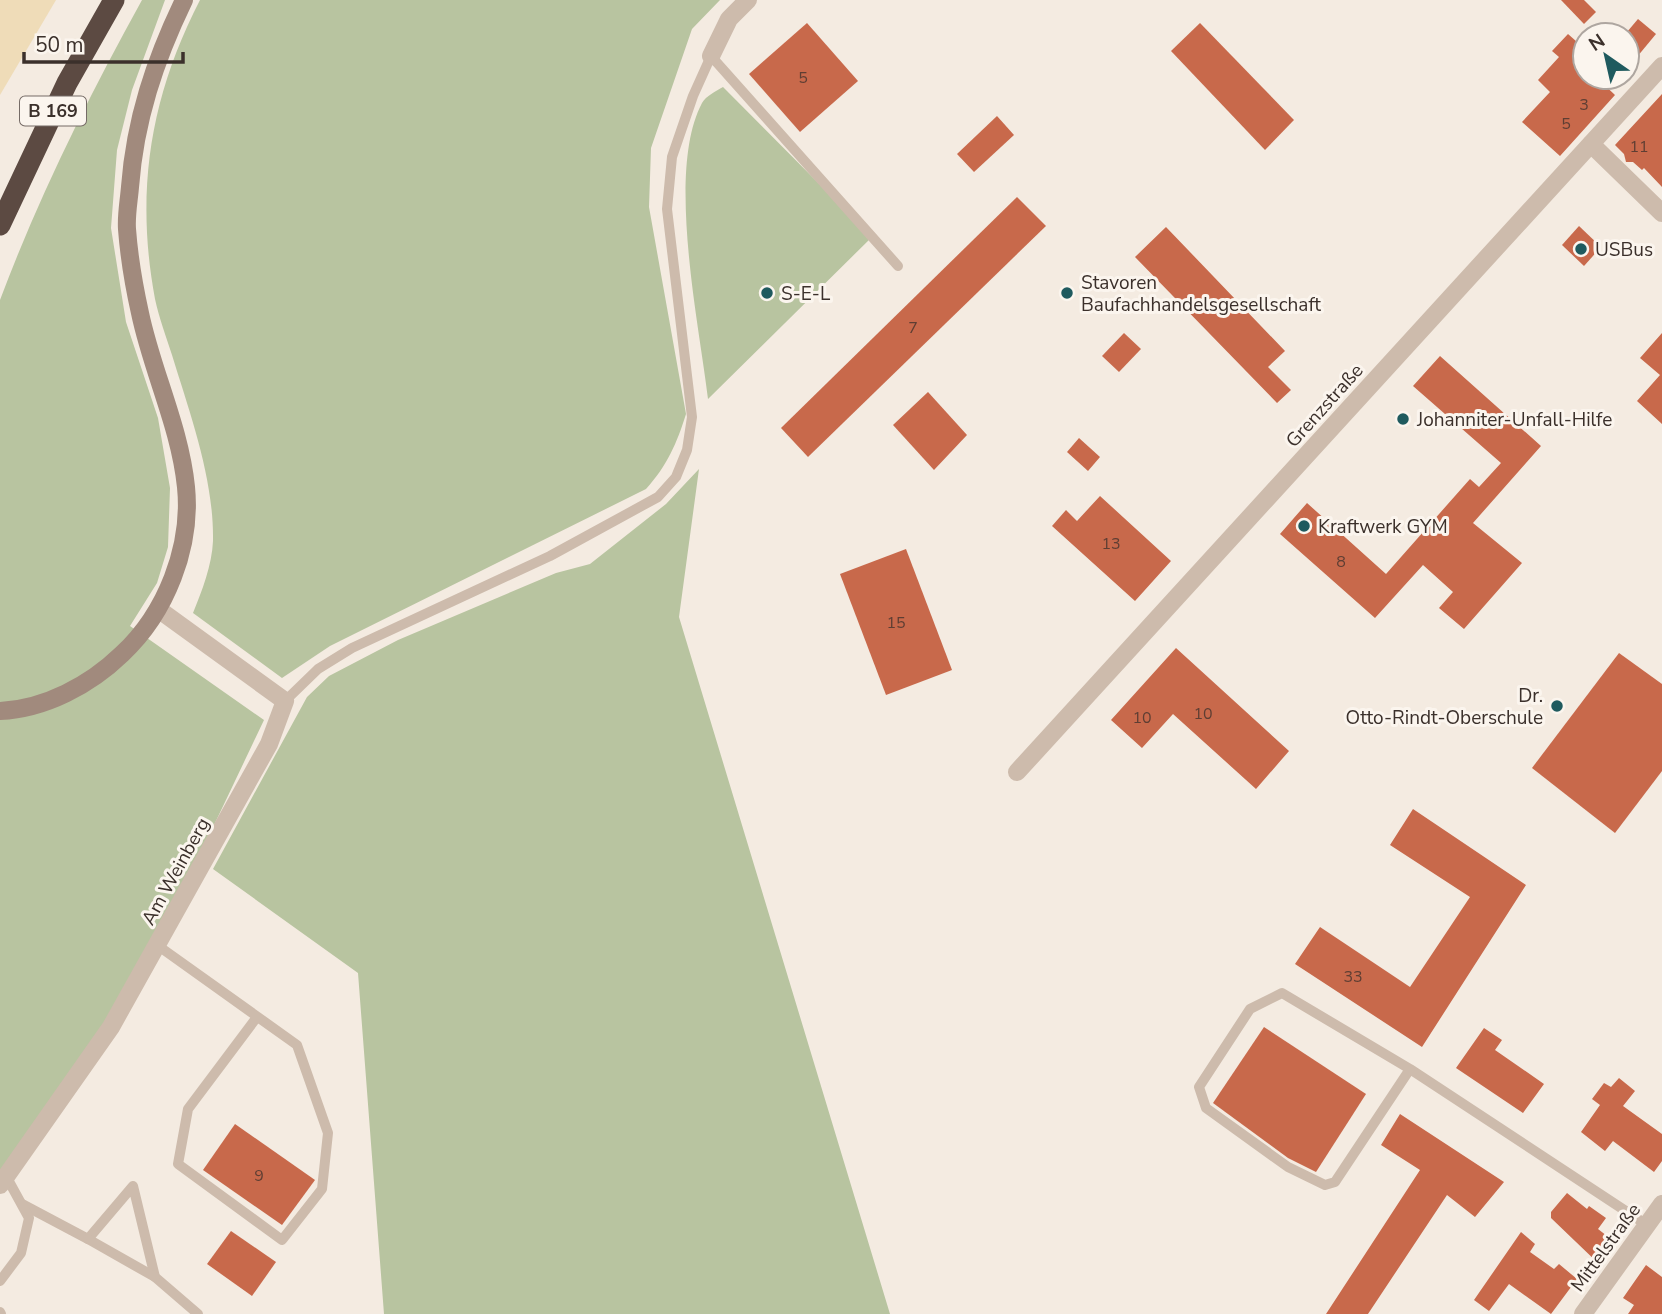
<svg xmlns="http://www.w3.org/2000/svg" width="1662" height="1314" font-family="'Nunito Sans',sans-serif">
  <rect width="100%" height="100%" fill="#f4ebe1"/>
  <g fill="#b8c4a0">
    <path d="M142,0H165L132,90L117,150L111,228L126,322L158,418L170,488L168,547L157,583L130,626L264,720L157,945L0,1185V300C39,196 88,98 142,0Z"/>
    <path d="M200,0H720L692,29L651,148L649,207L686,414C677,443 667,466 646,489L330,646L282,678L193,613C202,591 212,565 213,541C214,478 190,414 172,355C166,336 159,318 155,299C135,192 150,97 200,0Z"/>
    <path d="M723,87L872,237L708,399C699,322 666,171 702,103C706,96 716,91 723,87Z"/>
    <path d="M699,469L679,617L890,1314H384L358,973L213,869L307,697L329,676L398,640L556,573L590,564L666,504Z"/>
  </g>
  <path fill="#efdcb8" d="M0,0H56L0,95Z"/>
  <g fill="#c8694b">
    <path d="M1561,0H1584L1596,12L1584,24Z"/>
    <path d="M1638,19L1656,34L1627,69V32Z"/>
    <path d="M807,23L858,81L800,132L749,74Z"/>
    <path d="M1200,23L1294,120L1265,150L1171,51Z"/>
    <path d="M1568,34L1585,49L1577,60L1585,67V77H1596L1615,95L1560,156L1522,122L1550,92L1538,80L1559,57L1552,51Z"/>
    <path d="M1662,94V187L1644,168L1642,170L1633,162H1626L1624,154L1615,145Z"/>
    <path d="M997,116L1014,135L974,172L957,154Z"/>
    <path d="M1017,197L1046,226L808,457L781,428Z"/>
    <path d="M1579,226L1601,247L1584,266L1562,245Z"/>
    <path d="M1166,227L1285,351L1268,367L1291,390L1277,403L1135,257Z"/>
    <path d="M1124,333L1141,349L1119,372L1102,356Z"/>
    <path d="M1662,333V424L1637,401L1660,375L1640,358Z"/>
    <path d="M1440,356L1541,446L1473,523L1522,563L1464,629L1439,608L1453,592L1423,565L1375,618L1280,534L1307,503L1386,574L1470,479L1479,487L1501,463L1413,386Z"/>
    <path d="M928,392L967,435L934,470L893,425Z"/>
    <path d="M1079,438L1100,457L1088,471L1067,452Z"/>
    <path d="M1100,496L1171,561L1135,601L1052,526L1066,510L1077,521Z"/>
    <path d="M906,549L952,670L886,695L840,574Z"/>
    <path d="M1176,648L1289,751L1256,789L1173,714L1142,748L1111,720Z"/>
    <path d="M1619,653L1662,684V771L1615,833L1532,768Z"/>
    <path d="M1413,809L1526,885L1422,1047L1295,964L1320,927L1410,987L1470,897L1390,845Z"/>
    <path d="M1264,1027L1366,1094L1316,1172L1288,1158L1213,1103Z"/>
    <path d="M1484,1028L1502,1040L1495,1050L1544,1084L1523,1113L1456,1068Z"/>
    <path d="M1619,1078L1635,1091L1623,1106L1662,1134V1161L1654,1172L1613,1141L1605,1151L1581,1132L1600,1105L1592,1099L1604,1083L1611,1087Z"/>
    <path d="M1400,1114L1504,1182L1475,1217L1447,1195L1368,1314H1326L1420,1170L1381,1145Z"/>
    <path d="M235,1124L315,1180L282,1225L203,1170Z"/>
    <path d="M1567,1193L1587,1209L1589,1206L1606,1218L1598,1229L1616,1243L1600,1265L1551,1218V1212Z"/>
    <path d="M231,1231L276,1262L252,1296L207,1264Z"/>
    <path d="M1521,1232L1535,1244L1530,1252L1554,1269L1559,1264L1577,1279L1551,1314L1509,1284L1489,1311L1474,1300Z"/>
    <path d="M1646,1265L1662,1277V1314H1628L1634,1305L1623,1298Z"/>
  </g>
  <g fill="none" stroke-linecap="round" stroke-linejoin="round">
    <g stroke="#cdbbac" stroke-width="10">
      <path d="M285,701L318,669L352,648L550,556L658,497L676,477L687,450L692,417L667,209L672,157L693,96L711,56L898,266"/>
      <path d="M157,945L297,1045L328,1133L322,1189L282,1240L178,1164L188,1109L257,1017"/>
      <path d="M1410,1069L1335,1182L1325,1185L1288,1167L1206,1108L1199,1087L1250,1009L1282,993L1410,1069L1647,1225"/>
      <path d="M22,1204L88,1239L133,1186L155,1277L198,1314"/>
      <path d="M88,1239L155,1277"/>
      <path d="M0,1281L21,1253L29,1218L6,1176"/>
      <path d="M0,1312L1,1314"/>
    </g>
    <g stroke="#cdbbac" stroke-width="18">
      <path d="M711,56L729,19L748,0"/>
      <path d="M1591,144L1662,213"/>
      <path d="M1017,772L1662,66"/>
      <path d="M0,1185L111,1027L269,744L285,701L158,609"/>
      <path d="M1583,1314L1662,1204"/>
    </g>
    <path stroke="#a18a7d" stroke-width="18" d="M0,711C45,709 90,685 122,654C166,613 192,547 186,487C180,427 152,371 140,313C134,286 129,256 127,229C126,215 129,200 130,187C135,120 155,60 184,0"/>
    <path stroke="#5c4a42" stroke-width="21" d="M0,225L67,83L114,0"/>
  </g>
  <g fill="#1f5a5e" stroke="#fbf5ee" stroke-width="2.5">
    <circle cx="1581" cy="249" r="7"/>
    <circle cx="767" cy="293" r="7"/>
    <circle cx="1067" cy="293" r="7"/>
    <circle cx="1403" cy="419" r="7"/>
    <circle cx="1304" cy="526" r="7"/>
    <circle cx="1557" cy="706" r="7"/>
  </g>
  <g text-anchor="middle" stroke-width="6" stroke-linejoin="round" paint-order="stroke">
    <g font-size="16" fill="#5e3e33">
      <text x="803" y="83">5</text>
      <text x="1584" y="110">3</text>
      <text x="1566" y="129">5</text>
      <text x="1639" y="152">11</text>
      <text x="913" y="333">7</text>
      <text x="1111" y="549">13</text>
      <text x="1341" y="567">8</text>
      <text x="896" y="628">15</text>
      <text x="1203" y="719">10</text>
      <text x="1142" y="723">10</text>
      <text x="1353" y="982">33</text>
      <text x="259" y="1181">9</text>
    </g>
    <rect fill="#fbf5ee" stroke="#756b66" stroke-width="2" x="20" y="96.5" width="66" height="29" rx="5"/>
    <g font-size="18" font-weight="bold" fill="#3b302b">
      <text x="53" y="117">B 169</text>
    </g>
    <g font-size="19" fill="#3b302b" stroke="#fbf5ee" text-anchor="start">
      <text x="1595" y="256">USBus</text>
      <text x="1081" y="289">Stavoren<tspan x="1081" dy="22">Baufachhandelsgesellschaft</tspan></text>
      <text x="781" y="300">S-E-L</text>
      <text x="1417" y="426">Johanniter-Unfall-Hilfe</text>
      <text x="1318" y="533">Kraftwerk GYM</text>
      <text x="1543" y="702" text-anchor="end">Dr.<tspan x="1543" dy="22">Otto-Rindt-Oberschule</tspan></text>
    </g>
    <g font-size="19" fill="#3b302b" stroke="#fbf5ee">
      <text transform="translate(1324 405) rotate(-48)" y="7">Grenzstraße</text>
      <text transform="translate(175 871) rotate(-61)" y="7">Am Weinberg</text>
      <text transform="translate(1605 1247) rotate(-54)" y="7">Mittelstraße</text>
    </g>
  </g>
  <g transform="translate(1606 56) rotate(326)"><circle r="33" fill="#fbf5ee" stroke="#aea6a0" stroke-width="2"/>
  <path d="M0-5L12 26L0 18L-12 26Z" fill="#1f5a5e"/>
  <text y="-10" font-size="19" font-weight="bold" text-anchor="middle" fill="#3b302b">N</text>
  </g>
  <path d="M24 52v10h159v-10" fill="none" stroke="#3b302b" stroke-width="3.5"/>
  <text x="35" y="52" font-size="21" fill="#3b302b" stroke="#fbf5ee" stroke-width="5" paint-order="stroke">50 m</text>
</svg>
